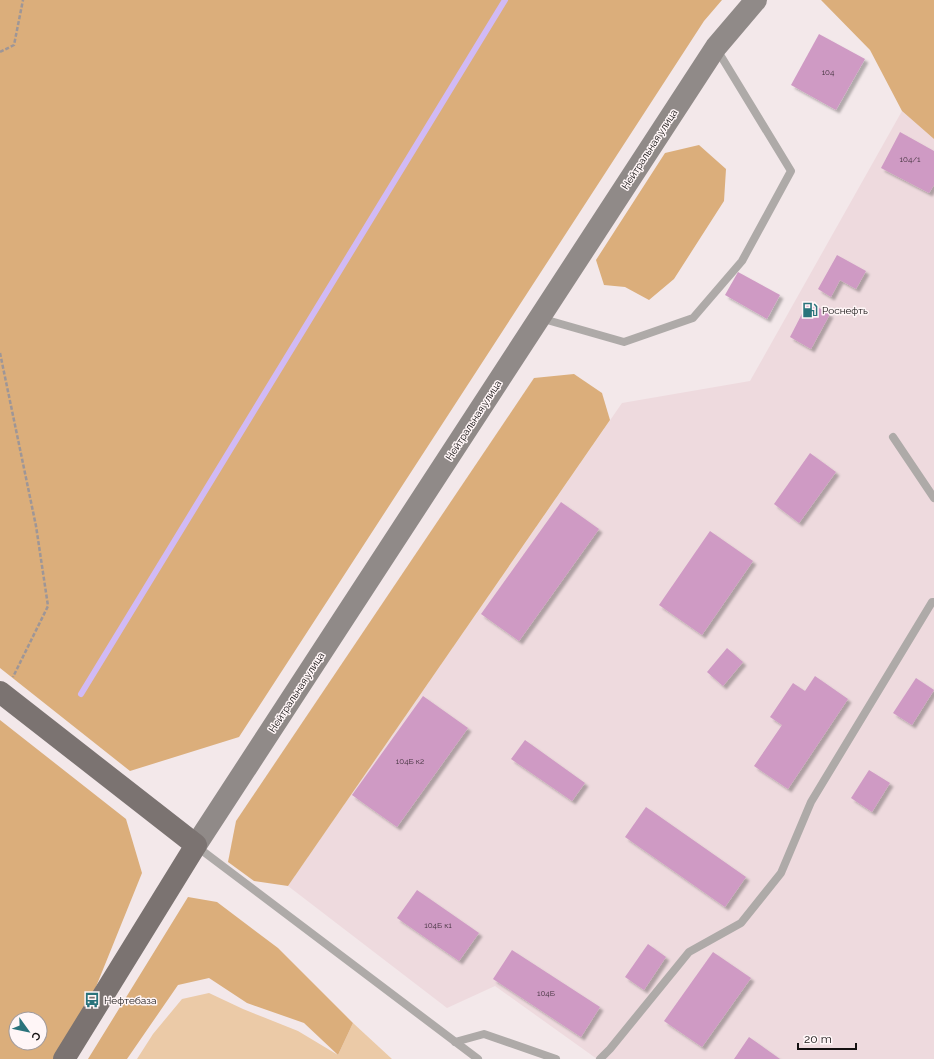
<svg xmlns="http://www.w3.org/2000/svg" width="934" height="1059" font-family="Raleway,sans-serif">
  <defs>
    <filter id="shadow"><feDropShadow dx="3.5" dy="3.5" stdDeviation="1" flood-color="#0004"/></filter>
  </defs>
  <rect width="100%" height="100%" fill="#f3e8ea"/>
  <path fill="#eedade" d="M902,111L934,139V1059H597L495,986L447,1008L288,886L622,403L750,381Z"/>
  <path fill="#ebcaa7" d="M209,993L243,1009L298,1031L338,1055L353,1023L392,1059H137L153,1034L182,999Z"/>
  <g fill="#dbae7b" fill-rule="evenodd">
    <path d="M0,0H722L704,21L239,737L130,771L0,668Z"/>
    <path d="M821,0H934V139L902,111L870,50Z"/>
    <path d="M699,145L726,169L724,201L674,279L649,300L625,287L604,285L596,260L665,153Z"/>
    <path d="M574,374L602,393L610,420L288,886L254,881L228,862L236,821L534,378Z"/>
    <path d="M0,720L126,819L142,873L87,1009L56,1059H0ZM16,1019H40V1043H16Z"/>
    <path d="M188,897L217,902L278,948L353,1023L338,1055L304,1023L247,1003L209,978L178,985L127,1059H88Z"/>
  </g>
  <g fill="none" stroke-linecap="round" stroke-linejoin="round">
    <path stroke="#d1baf5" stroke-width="6" d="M81,694L505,0"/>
  </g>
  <g fill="#cf9ac4" filter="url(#shadow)">
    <path d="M819,34L865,59L836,110L791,85Z"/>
    <path d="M900,132L934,151V185L929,193L881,168Z"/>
    <path d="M837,255L866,271L856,289L840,280L831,297L818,289Z"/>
    <path d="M738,272L780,295L767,319L725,295Z"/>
    <path d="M808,302L830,314L811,349L790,337Z"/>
    <path d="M810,453L836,472L799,523L774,504Z"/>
    <path d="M561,502L599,529L519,641L481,614Z"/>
    <path d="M710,531L753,561L702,635L659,605Z"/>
    <path d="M727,648L743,662L723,686L707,672Z"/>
    <path d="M815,676L848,699L788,789L754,766L782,725L770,717L793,683L805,691Z"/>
    <path d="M916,678L934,690L912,725L893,713Z"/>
    <path d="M423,696L468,728L397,827L352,795Z"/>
    <path d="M525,740L585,783L572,801L511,759Z"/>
    <path d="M869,770L890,783L872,812L851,798Z"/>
    <path d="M646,807L746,877L725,907L625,837Z"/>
    <path d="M417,890L479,933L459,961L397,918Z"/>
    <path d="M648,944L666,957L644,990L625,977Z"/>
    <path d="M512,950L600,1007L581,1037L493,979Z"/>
    <path d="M713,952L751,978L702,1047L664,1021Z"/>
    <path d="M749,1037L780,1059H734Z"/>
  </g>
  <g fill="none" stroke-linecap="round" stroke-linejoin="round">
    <g stroke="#9e9697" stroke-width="2.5" stroke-dasharray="4 2" stroke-linecap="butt">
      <path d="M0,52L14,45L23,0"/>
      <path d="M0,353L36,526L48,606L13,677"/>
    </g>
    <g stroke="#aeaaa8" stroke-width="8">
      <path d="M540,318L624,342L693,318L742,261L791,171L716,48"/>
      <path d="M893,437L934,498"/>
      <path d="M196,846L478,1059"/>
      <path d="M455,1042L484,1034L556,1059"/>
      <path d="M600,1059L610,1049L689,952L741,923L781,873L811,802L932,602H934"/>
    </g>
    <path stroke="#908a88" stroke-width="22" d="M196,845L716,47L756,0"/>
    <path stroke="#7b7371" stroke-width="22" d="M0,692L196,845L64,1059"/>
  </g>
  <defs>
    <symbol id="fuel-bare" viewBox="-9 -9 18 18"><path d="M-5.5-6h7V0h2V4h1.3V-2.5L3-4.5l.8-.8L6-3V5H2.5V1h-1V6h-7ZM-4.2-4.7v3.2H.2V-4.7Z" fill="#2a737b" stroke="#fff6f7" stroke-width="2.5" paint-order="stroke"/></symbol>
    <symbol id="bus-bare" viewBox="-9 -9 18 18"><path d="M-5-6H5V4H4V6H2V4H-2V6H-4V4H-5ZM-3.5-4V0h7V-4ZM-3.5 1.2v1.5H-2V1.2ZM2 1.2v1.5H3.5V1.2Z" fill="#2a737b" stroke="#fff6f7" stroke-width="2.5" paint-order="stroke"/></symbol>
  </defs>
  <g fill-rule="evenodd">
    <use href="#fuel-bare" x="799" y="299" width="22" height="22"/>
    <use href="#bus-bare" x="81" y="989" width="22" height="22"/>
  </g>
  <g text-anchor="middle" stroke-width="3" stroke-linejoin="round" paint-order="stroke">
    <g font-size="8" fill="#43333e">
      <text x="828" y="75">104</text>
      <text x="910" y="162">104/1</text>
      <text x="410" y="764">104Б к2</text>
      <text x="438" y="928">104Б к1</text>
      <text x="546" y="996">104Б</text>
    </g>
    <g font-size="10" fill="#141111" stroke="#fff6f7">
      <text transform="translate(649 149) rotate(-57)" y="4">Нейтральная улица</text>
      <text transform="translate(473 420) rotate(-57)" y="4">Нейтральная улица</text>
      <text transform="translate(296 692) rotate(-57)" y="4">Нейтральная улица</text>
    </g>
    <g font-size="10" fill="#141111" stroke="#fff6f7" text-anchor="start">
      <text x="822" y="314">Роснефть</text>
      <text x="104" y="1004">Нефтебаза</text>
    </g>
  </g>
  <g transform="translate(28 1031) rotate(123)"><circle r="19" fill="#fff6f7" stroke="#a19a9b"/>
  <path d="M0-3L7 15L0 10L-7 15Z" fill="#2a737b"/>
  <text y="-6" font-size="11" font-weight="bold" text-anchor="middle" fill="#141111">С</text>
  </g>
  <path d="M798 1043v6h58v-6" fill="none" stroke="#141111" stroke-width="2"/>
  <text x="804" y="1043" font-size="12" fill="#141111" stroke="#fff6f7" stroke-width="3" paint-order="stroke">20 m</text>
</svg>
